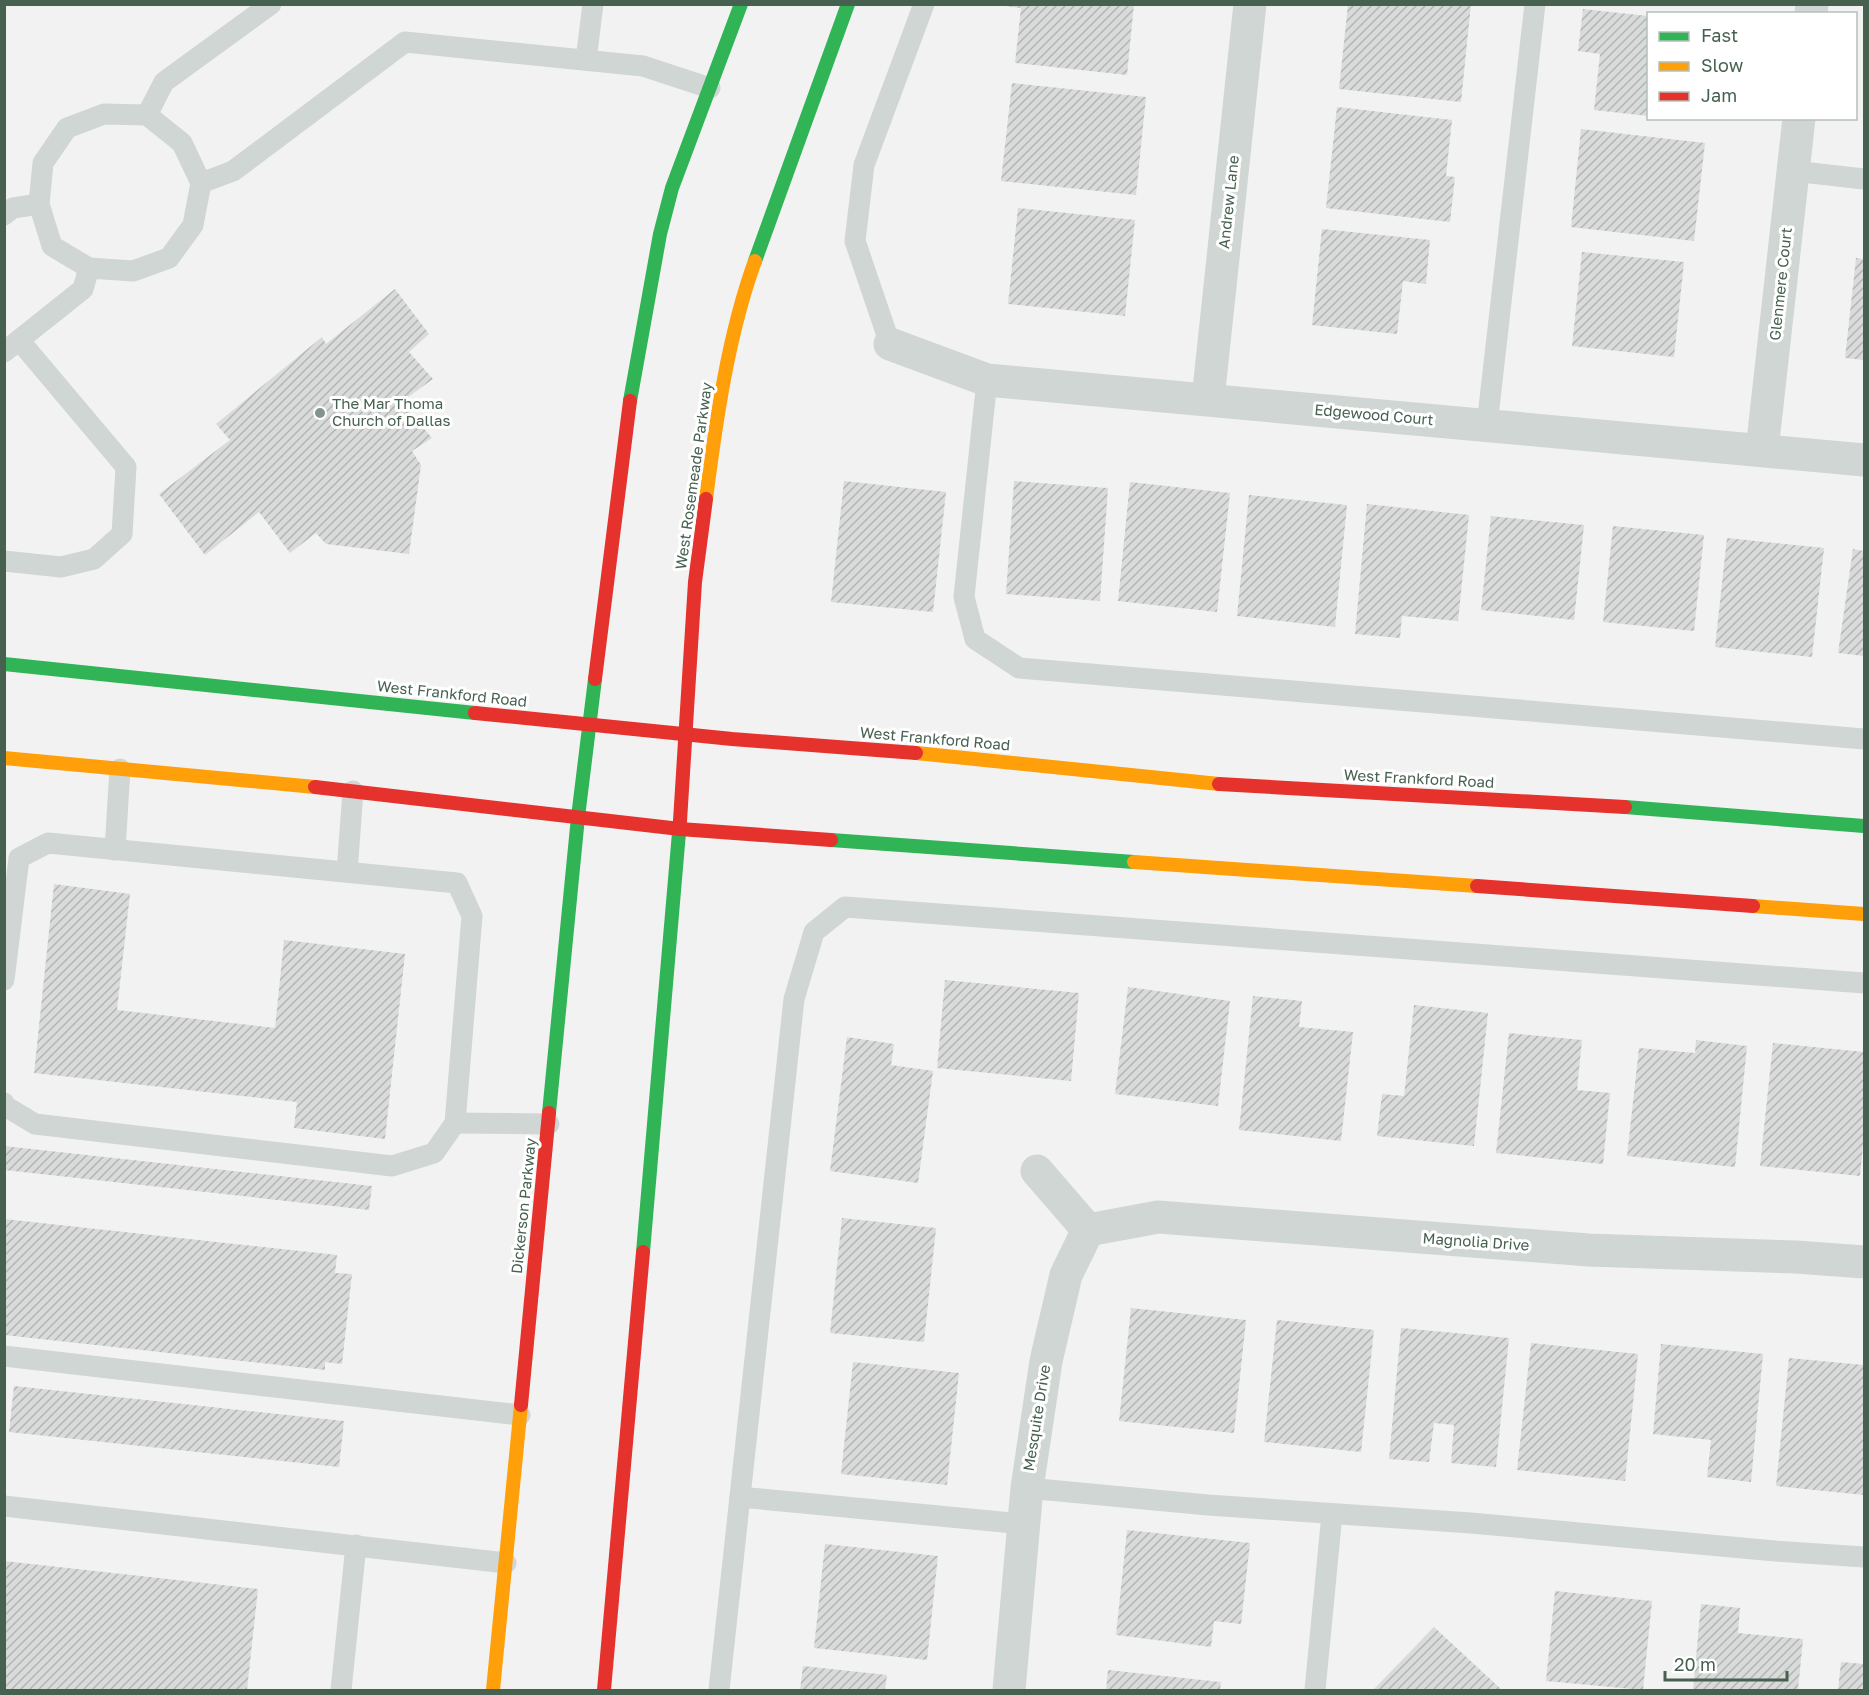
<svg xmlns="http://www.w3.org/2000/svg" width="1869" height="1695" font-family="'Golos Text',sans-serif">
  <defs>
    <pattern id="building-hatch" width="6" height="6" patternUnits="userSpaceOnUse" patternTransform="scale(1.5)"><rect width="6" height="6" fill="#d9dbda"/><path d="M-1 1l2-2M0 6l6-6M5 7l2-2" fill="none" stroke="#b2b5b3"/></pattern>
  </defs>
  <rect width="100%" height="100%" fill="#f3f2f3"/>
  <g fill="url(#building-hatch)">
    <path d="M1006,4H1134L1127,75L1015,63L1021,8L1005,6Z"/>
    <path d="M1348,4H1471L1461,102L1339,89Z"/>
    <path d="M1583,9L1648,16V116L1594,110L1600,54L1578,51Z"/>
    <path d="M1012,83L1146,97L1136,195L1001,181Z"/>
    <path d="M1337,107L1452,120L1446,176L1455,177L1450,222L1326,208Z"/>
    <path d="M1581,129L1705,143L1694,241L1571,227Z"/>
    <path d="M1018,208L1135,220L1125,316L1008,304Z"/>
    <path d="M1322,229L1430,240L1426,284L1403,281L1397,334L1312,325Z"/>
    <path d="M1582,252L1684,262L1674,357L1572,346Z"/>
    <path d="M1856,258L1864,259V360L1845,358Z"/>
    <path d="M395,289L429,334L409,352L433,379L401,402L432,438L412,451L421,465L409,554L326,544L316,533L290,553L259,512L205,555L159,494L230,440L216,424L322,337L326,344Z"/>
    <path d="M844,481L946,492L933,612L831,602Z"/>
    <path d="M1014,481L1108,488L1100,601L1006,594Z"/>
    <path d="M1130,482L1230,493L1217,612L1118,601Z"/>
    <path d="M1249,495L1347,505L1335,627L1237,616Z"/>
    <path d="M1367,504L1469,515L1458,621L1402,616L1400,638L1355,634Z"/>
    <path d="M1491,516L1584,525L1574,620L1481,610Z"/>
    <path d="M1613,526L1704,535L1694,631L1603,622Z"/>
    <path d="M1727,538L1824,548L1812,657L1715,647Z"/>
    <path d="M1853,549L1864,551V656L1838,653Z"/>
    <path d="M54,884L130,894L117,1010L275,1028L284,940L405,954L385,1139L294,1128L297,1102L34,1073Z"/>
    <path d="M945,980L1079,993L1071,1081L937,1068Z"/>
    <path d="M1128,987L1230,1001L1218,1106L1115,1094Z"/>
    <path d="M1253,996L1302,1001L1299,1027L1353,1032L1341,1141L1239,1130Z"/>
    <path d="M1414,1005L1488,1013L1474,1146L1377,1136L1382,1094L1404,1096Z"/>
    <path d="M1509,1033L1582,1040L1577,1090L1610,1093L1603,1164L1496,1153Z"/>
    <path d="M847,1037L894,1044L891,1065L933,1071L918,1183L830,1171Z"/>
    <path d="M1696,1040L1747,1046L1735,1167L1627,1156L1639,1048L1695,1053Z"/>
    <path d="M1773,1043L1864,1052V1134L1860,1176L1760,1166Z"/>
    <path d="M4,1146L372,1186L369,1210L4,1170Z"/>
    <path d="M842,1218L936,1228L924,1342L830,1333Z"/>
    <path d="M4,1219L337,1255L335,1273L352,1274L342,1364L325,1362V1370L4,1335Z"/>
    <path d="M1131,1308L1246,1320L1234,1433L1119,1421Z"/>
    <path d="M1277,1320L1374,1330L1361,1452L1264,1442Z"/>
    <path d="M1401,1328L1509,1338L1496,1467L1451,1463L1454,1425L1434,1423L1429,1462L1389,1459Z"/>
    <path d="M1531,1343L1638,1354L1625,1481L1517,1470Z"/>
    <path d="M1661,1344L1763,1354L1751,1482L1707,1477L1711,1440L1653,1434Z"/>
    <path d="M1789,1358L1864,1365V1495L1776,1486Z"/>
    <path d="M853,1362L959,1373L947,1485L841,1474Z"/>
    <path d="M14,1386L344,1421L339,1467L9,1432Z"/>
    <path d="M1127,1530L1250,1543L1241,1624L1214,1621L1211,1647L1116,1635Z"/>
    <path d="M825,1544L938,1556L927,1660L814,1648Z"/>
    <path d="M4,1561L258,1589L247,1690H4Z"/>
    <path d="M1555,1591L1652,1601L1643,1690L1546,1681Z"/>
    <path d="M1701,1604L1740,1608L1738,1633L1803,1639L1798,1690H1693Z"/>
    <path d="M1434,1627L1502,1690H1373Z"/>
    <path d="M1841,1662L1864,1664V1690H1838Z"/>
    <path d="M803,1666L887,1675L885,1690H800Z"/>
    <path d="M1108,1670L1221,1682L1220,1690H1106Z"/>
  </g>
  <g fill="none" stroke-linecap="round" stroke-linejoin="round">
    <g stroke="#d0d6d3" stroke-width="21">
      <path d="M586,60L593,4"/>
      <path d="M104,114L147,115L182,143L201,183L193,225L169,258L133,271L89,268L52,246L39,204L43,163L67,128Z"/>
      <path d="M147,115L164,82L271,4"/>
      <path d="M1793,171L1864,179"/>
      <path d="M201,183L233,171L405,42L643,66L710,88"/>
      <path d="M4,215L13,208L39,204"/>
      <path d="M890,344L855,241L864,165L924,4"/>
      <path d="M4,352L83,289L89,268"/>
      <path d="M987,380L964,597L975,639L1019,668L1864,739"/>
      <path d="M1487,425L1535,4"/>
      <path d="M4,561L61,567L94,559L122,534L126,467L19,340"/>
      <path d="M115,850L120,769"/>
      <path d="M347,872L353,791"/>
      <path d="M4,980L19,858L48,843L457,883L472,916L455,1123L434,1153L392,1166L35,1124L5,1106L4,1103"/>
      <path d="M455,1123L549,1124"/>
      <path d="M4,1356L520,1415"/>
      <path d="M1027,1488L1208,1505L1471,1523L1775,1551L1864,1557"/>
      <path d="M740,1497L1023,1524"/>
      <path d="M4,1506L506,1563"/>
      <path d="M341,1690L356,1545"/>
      <path d="M719,1690L794,999L814,932L845,907L1864,983"/>
      <path d="M1315,1690L1332,1514"/>
    </g>
    <g stroke="#d0d6d3" stroke-width="33">
      <path d="M1811,14L1812,4"/>
      <path d="M890,344L987,380L1864,460"/>
      <path d="M1208,399L1250,4"/>
      <path d="M1762,450L1799,118"/>
      <path d="M1037,1171L1088,1230"/>
      <path d="M1088,1230L1158,1217L1589,1250L1796,1257L1864,1262"/>
      <path d="M1009,1690L1027,1488L1046,1361L1066,1275L1088,1230"/>
    </g>
    <g stroke="#30b455" stroke-width="14">
      <path d="M755,261L848,4"/>
      <path d="M630,401L660,234L672,188L741,4"/>
      <path d="M4,664L475,713"/>
      <path d="M1625,807L1864,826"/>
      <path d="M831,840L1134,862"/>
      <path d="M549,1113L578,817L595,679"/>
      <path d="M643,1252L680,821"/>
    </g>
    <g stroke="#ff9f0a" stroke-width="14">
      <path d="M706,499C716,421 728,335 755,261"/>
      <path d="M916,753L1219,784"/>
      <path d="M4,758L315,787"/>
      <path d="M1134,862L1477,886"/>
      <path d="M1753,906L1864,914"/>
      <path d="M493,1690L521,1405"/>
    </g>
    <g stroke="#e5322d" stroke-width="14">
      <path d="M595,679L630,401"/>
      <path d="M475,713L732,739L916,753"/>
      <path d="M1219,784L1625,807"/>
      <path d="M315,787L680,829L831,840"/>
      <path d="M680,821L695,582L706,499"/>
      <path d="M1477,886L1753,906"/>
      <path d="M521,1405L549,1113"/>
      <path d="M604,1690L643,1252"/>
    </g>
  </g>
  <circle fill="#83948a" stroke="#fff" stroke-width="2" cx="320" cy="413" r="6"/>
  <g text-anchor="middle" stroke-width="6" stroke-linejoin="round" paint-order="stroke">
    <g font-size="15" fill="#476151" stroke="#fff">
      <text transform="translate(1229 202) rotate(-84)" y="5">Andrew Lane</text>
      <text transform="translate(1781 284) rotate(-84)" y="5">Glenmere Court</text>
      <text transform="translate(1374 415) rotate(5)" y="5">Edgewood Court</text>
      <text transform="translate(694 476) rotate(-82)" y="5">West Rosemeade Parkway</text>
      <text transform="translate(452 694) rotate(6)" y="5">West Frankford Road</text>
      <text transform="translate(935 739) rotate(5)" y="5">West Frankford Road</text>
      <text transform="translate(1419 779) rotate(3)" y="5">West Frankford Road</text>
      <text transform="translate(524 1206) rotate(-84)" y="5">Dickerson Parkway</text>
      <text transform="translate(1476 1242) rotate(4)" y="5">Magnolia Drive</text>
      <text transform="translate(1037 1418) rotate(-81)" y="5">Mesquite Drive</text>
    </g>
    <g font-size="15" fill="#476151" stroke="#fff" text-anchor="start">
      <text x="332" y="409">The Mar Thoma<tspan x="332" dy="17">Church of Dallas</tspan></text>
    </g>
  </g>
  <rect width="1869" height="1695" fill="none" stroke="#476151" stroke-width="12"/>
  <rect x="1647" y="12" width="210" height="108" fill="#ffffff" stroke="#b5c0b9" stroke-width="1.5"/>
  <rect x="1659" y="32" width="30" height="9" fill="#30b455" stroke="#b5c0b9" stroke-width="1.5"/>
  <text x="1701" y="42" font-size="18" fill="#476151">Fast</text>
  <rect x="1659" y="62" width="30" height="9" fill="#ff9f0a" stroke="#b5c0b9" stroke-width="1.5"/>
  <text x="1701" y="72" font-size="18" fill="#476151">Slow</text>
  <rect x="1659" y="92" width="30" height="9" fill="#e5322d" stroke="#b5c0b9" stroke-width="1.5"/>
  <text x="1701" y="102" font-size="18" fill="#476151">Jam</text>
  <path d="M1665 1671v9h122v-9" fill="none" stroke="#476151" stroke-width="3"/>
  <text x="1674" y="1671" font-size="18" fill="#476151" stroke="#ffffff" stroke-width="4.5" paint-order="stroke">20 m</text>
</svg>
